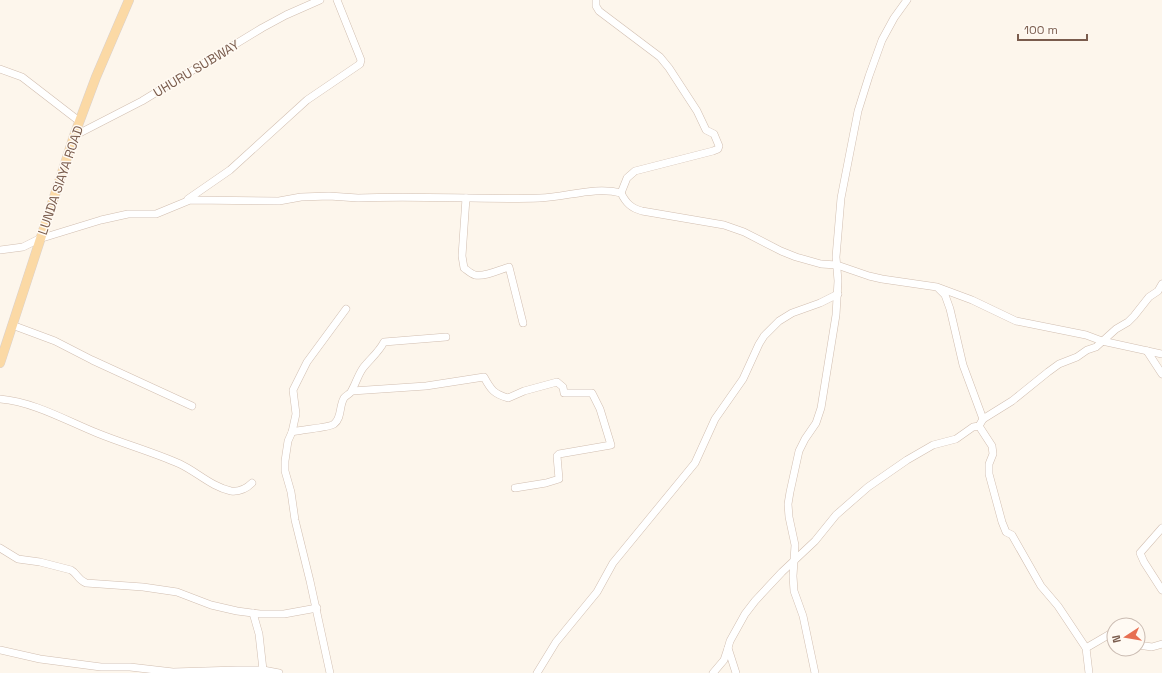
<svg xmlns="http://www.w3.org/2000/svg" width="1162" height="673" font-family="'Space Grotesk',sans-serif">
  <rect width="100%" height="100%" fill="#fdf6ec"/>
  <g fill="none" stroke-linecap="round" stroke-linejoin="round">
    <defs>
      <g id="minor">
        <path d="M596,0V6L599,11L660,57L669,68L697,111L706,130L714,134L719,146L718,149L713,151L635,171L627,178L621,193"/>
        <path d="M0,69L22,77L79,121"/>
        <path d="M74,136L142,101L262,28L286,15L320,0"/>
        <path d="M466,198L462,256L464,268C467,270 471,274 475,275C485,277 499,270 509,267L523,323"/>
        <path d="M188,199L230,170L307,100L360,64L361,60L337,0"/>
        <path d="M0,250L23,247L39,239L101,220L128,214H156L190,200L279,201L301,197L329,196L358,198C418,195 479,200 540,198C567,197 595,186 621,193C626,203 631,208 642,211L724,225L744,232L781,251L796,257L821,264L837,265L869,276L882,279L937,287L972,300L1016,321L1086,335L1102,341L1162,354"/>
        <path d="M12,325L55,341L92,360L192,406"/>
        <path d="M1147,351L1162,374"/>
        <path d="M352,391L426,386L484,377C491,390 494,394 508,398L524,391L557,382L563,387L564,393H592L600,409L611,445L559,454L557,456L559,479L546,483L515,488"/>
        <path d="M0,399C34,402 65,420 97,433C124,444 153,452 180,464C197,472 212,487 231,491C240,492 246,489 252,483"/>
        <path d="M983,419L1012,401L1048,372L1059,364L1077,357L1087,350L1096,347L1116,329L1128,322L1134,316L1149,297L1158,291L1162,284"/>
        <path d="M979,426L992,446L993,454L989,464V474L1002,522L1006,532L1012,535L1041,586L1058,606L1086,648L1089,673"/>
        <path d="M292,432L296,414L293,390L307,362L346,309"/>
        <path d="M1162,528L1140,553L1144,562L1162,590"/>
        <path d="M0,548L18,559L40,562L71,570C78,574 77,579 86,583L143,587L177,592L211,605L237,611L260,614H284L317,608"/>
        <path d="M253,613L259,634L263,670"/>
        <path d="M1138,645L1152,647L1162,644"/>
        <path d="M1086,648L1110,634H1114"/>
        <path d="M0,650L40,659L101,667H130L173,672L237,670H263L279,673"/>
        <path d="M330,673L310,581L295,520L291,492L285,471V461L288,441L292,432C302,429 329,428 334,424C342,418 339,406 344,398C346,395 351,394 352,390C356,383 358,375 363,368C370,359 379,352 384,342L446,337"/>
        <path d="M537,673L556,642L597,592L613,563L695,463L715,419L743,379L759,344L764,336L779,321L792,313L820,303L838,294"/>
        <path d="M713,673L724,660L728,648"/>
        <path d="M736,673L728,648L730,641L745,614L755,601L782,572L815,541L836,515L868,487L907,460L933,445L956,439L973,427L979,426L983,419L963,365L950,309L945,295L939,289"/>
        <path d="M815,673L803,616L794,591L793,576L795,545L789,517L788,504L790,492L799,451L805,439L816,423L821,408L836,315L838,281L836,257L841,198L858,111L869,76L882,40L894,18L907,0"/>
      </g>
      <path id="major" d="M0,363L74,136L96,77L129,0"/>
    </defs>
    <use href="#minor" stroke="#d1beb0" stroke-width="8"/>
    <use href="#major" stroke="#dad1cd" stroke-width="10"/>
    <use href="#minor" stroke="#fff" stroke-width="7"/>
    <use href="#major" stroke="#fbd9a5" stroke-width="9"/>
  </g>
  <g text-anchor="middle" stroke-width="3" stroke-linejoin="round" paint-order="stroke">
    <g font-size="13" fill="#7a5c4d" stroke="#fffaf3">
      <text transform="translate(196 68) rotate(-31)" y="5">UHURU SUBWAY</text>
      <text transform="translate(60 180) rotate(-71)" y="5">LUNDA SIAYA ROAD</text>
    </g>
  </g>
  <g transform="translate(1126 637) rotate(258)"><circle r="19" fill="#fffaf3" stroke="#cabbb1"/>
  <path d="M0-3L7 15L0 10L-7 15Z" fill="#e76f51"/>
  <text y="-6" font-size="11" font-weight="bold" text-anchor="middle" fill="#7a5c4d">N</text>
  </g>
  <path d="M1018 34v6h69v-6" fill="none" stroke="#7a5c4d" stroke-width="2"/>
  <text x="1024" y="34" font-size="12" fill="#7a5c4d" stroke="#fffaf3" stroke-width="3" paint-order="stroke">100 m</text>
</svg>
